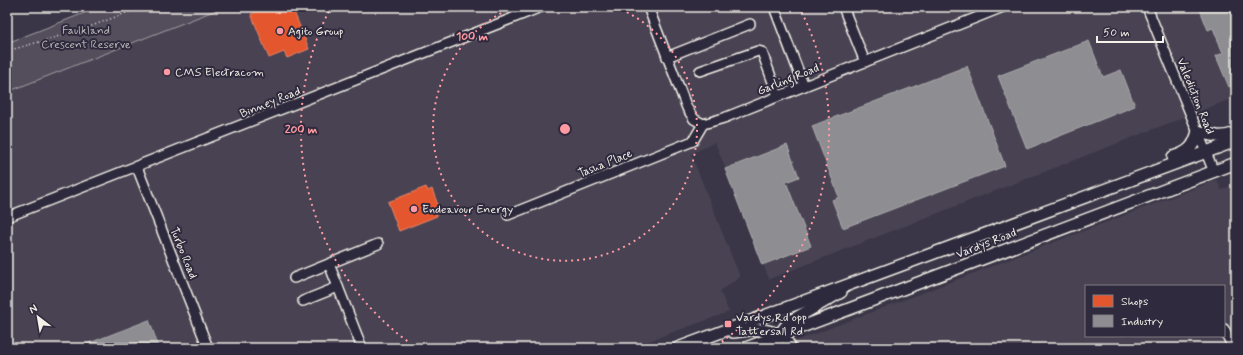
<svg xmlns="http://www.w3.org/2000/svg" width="1243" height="355" font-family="Mynerve,sans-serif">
  <rect width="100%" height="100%" fill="#3b3647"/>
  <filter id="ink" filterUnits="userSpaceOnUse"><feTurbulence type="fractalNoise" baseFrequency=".025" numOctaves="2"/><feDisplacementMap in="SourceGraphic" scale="8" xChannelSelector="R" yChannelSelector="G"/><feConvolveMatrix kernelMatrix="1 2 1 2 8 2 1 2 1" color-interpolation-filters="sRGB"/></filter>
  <g filter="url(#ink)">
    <g fill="#484352" fill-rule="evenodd">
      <path d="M224,7H1236V97L769,279L715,142L691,154L740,277L720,291L729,312L629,348H7V92Z"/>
      <path d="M1217,180L1221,190L1236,184V348H778ZM1086,286H1224V336H1086Z"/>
    </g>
    <path fill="#534e5c" stroke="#a4a0a2" d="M100,7H224L7,92V43Z"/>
    <g fill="#e4572e" stroke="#e98566">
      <path d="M269,7H292L309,49L287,58L284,52L269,58L251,14Z"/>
      <path d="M426,187L428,191L432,189L439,208L435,209L437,216L399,231L388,202Z"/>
    </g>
    <g fill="#8d8d92" stroke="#acabac">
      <path d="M1199,7H1236V84L1229,87L1216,56L1223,53L1213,28L1208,30Z"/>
      <path d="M1089,41L1103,77L1121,70L1135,106L1027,149L998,76Z"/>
      <path d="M967,66L1005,166L843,228L832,200L839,197L812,126Z"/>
      <path d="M787,145L799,177L786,182L811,246L762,265L725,169Z"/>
      <path d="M149,320L158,345L151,348H80L79,347Z"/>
    </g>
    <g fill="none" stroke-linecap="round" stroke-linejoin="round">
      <defs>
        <g id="minor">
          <path d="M648,7L687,108L694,119L703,124L724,118L1003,7"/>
          <path d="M774,7L804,86"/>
          <path d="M843,7L865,62"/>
          <path d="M1147,7L1214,172"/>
          <path d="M667,57L750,24"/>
          <path d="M700,71L758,51L762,52L778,96"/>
          <path d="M137,167L208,348"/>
          <path d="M508,215L693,141L703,124"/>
          <path d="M7,217L541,7"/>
          <path d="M329,264L362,348"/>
          <path d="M294,278L378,244"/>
          <path d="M303,301L338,287"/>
          <path d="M1224,329L1233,348"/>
          <path d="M780,348L778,344L779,335L786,339L792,348"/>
        </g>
        <g id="major">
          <path d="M1173,157C1189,152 1194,147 1198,131C1214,136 1219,139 1236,133"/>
          <path d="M733,332C750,330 763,327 779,335"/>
          <path d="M779,335L789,322L841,292"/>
          <path d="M678,348L1236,141"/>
          <path d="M746,348L1236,163"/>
        </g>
      </defs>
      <use href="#minor" stroke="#f4f1e8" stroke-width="12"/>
      <use href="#major" stroke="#f4f1e8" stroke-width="14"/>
      <path stroke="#f4f1e8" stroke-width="1.5" stroke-dasharray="1 3" stroke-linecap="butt" d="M7,51L81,30L142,7"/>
      <use href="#minor" stroke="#2f2a3d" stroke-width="9"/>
      <use href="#major" stroke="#2f2a3d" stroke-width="11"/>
    </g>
  </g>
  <g fill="none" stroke="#ff9aa2" stroke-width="2" stroke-dasharray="2 4">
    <path d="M616 7A132 132 0 1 1 514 7"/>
    <path d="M417 348A264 264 0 0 1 331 7M799 7A264 264 0 0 1 713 348"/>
  </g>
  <g fill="#ff9aa2" stroke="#2f2a3d" stroke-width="1.5">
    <circle cx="280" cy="31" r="4"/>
    <circle cx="167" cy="72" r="4"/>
    <circle cx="414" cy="209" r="4"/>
    <rect x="724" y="320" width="8" height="8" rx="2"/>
  </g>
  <g text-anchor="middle" stroke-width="4" stroke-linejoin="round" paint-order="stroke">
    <g font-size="12" fill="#bcb8b7" stroke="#2f2a3d">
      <text x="86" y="34">Faulkland<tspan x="86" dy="14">Crescent Reserve</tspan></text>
    </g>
    <g font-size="12" fill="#f4f1e8" stroke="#2f2a3d" text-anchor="start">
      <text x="288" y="35">Agito Group</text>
      <text x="175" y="76">CMS Electracom</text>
      <text x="422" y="213">Endeavour Energy</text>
      <text x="736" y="321">Vardys Rd opp<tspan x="736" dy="14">Tattersall Rd</tspan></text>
    </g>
    <g font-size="12" fill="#f4f1e8" stroke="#2f2a3d">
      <text transform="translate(788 79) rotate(-22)" y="4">Garling Road</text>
      <text transform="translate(1196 96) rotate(68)" y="4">Valediction Road</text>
      <text transform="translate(270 102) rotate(-22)" y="4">Binney Road</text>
      <text transform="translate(605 163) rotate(-22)" y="4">Tasha Place</text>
      <text transform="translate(986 243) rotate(-21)" y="4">Vardys Road</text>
      <text transform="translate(184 253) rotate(68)" y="4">Turbo Road</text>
    </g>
  </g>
  <circle cx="565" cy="129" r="6" fill="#ff9aa2" stroke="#2f2a3d" stroke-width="2"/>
  <g font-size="12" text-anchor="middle" font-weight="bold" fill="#ff9aa2" stroke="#2f2a3d" stroke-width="4" stroke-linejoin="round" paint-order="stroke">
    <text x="472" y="40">100 m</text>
    <text x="301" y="133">200 m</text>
  </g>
  <rect width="1243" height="355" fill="none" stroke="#2f2a3d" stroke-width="24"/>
  <rect x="12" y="12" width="1219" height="331" fill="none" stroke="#f4f1e8" stroke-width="1.5" filter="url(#ink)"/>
  <rect x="1085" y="285" width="140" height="52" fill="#2f2a3d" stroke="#7e7a81"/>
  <rect x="1093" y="295" width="20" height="12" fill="#e4572e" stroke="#7e7a81"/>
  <text x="1121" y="305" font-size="12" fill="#f4f1e8">Shops</text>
  <rect x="1093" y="315" width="20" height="12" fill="#8d8d92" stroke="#7e7a81"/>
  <text x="1121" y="325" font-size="12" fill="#f4f1e8">Industry</text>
  <g transform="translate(38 317) rotate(329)" stroke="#2f2a3d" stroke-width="3" paint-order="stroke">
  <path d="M0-3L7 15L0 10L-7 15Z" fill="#f4f1e8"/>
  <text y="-6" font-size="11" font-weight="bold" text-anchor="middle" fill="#f4f1e8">N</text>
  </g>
  <path d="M1097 36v6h66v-6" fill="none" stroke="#f4f1e8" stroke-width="2"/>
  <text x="1103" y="36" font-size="12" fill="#f4f1e8" stroke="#2f2a3d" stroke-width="3" paint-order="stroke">50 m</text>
</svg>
